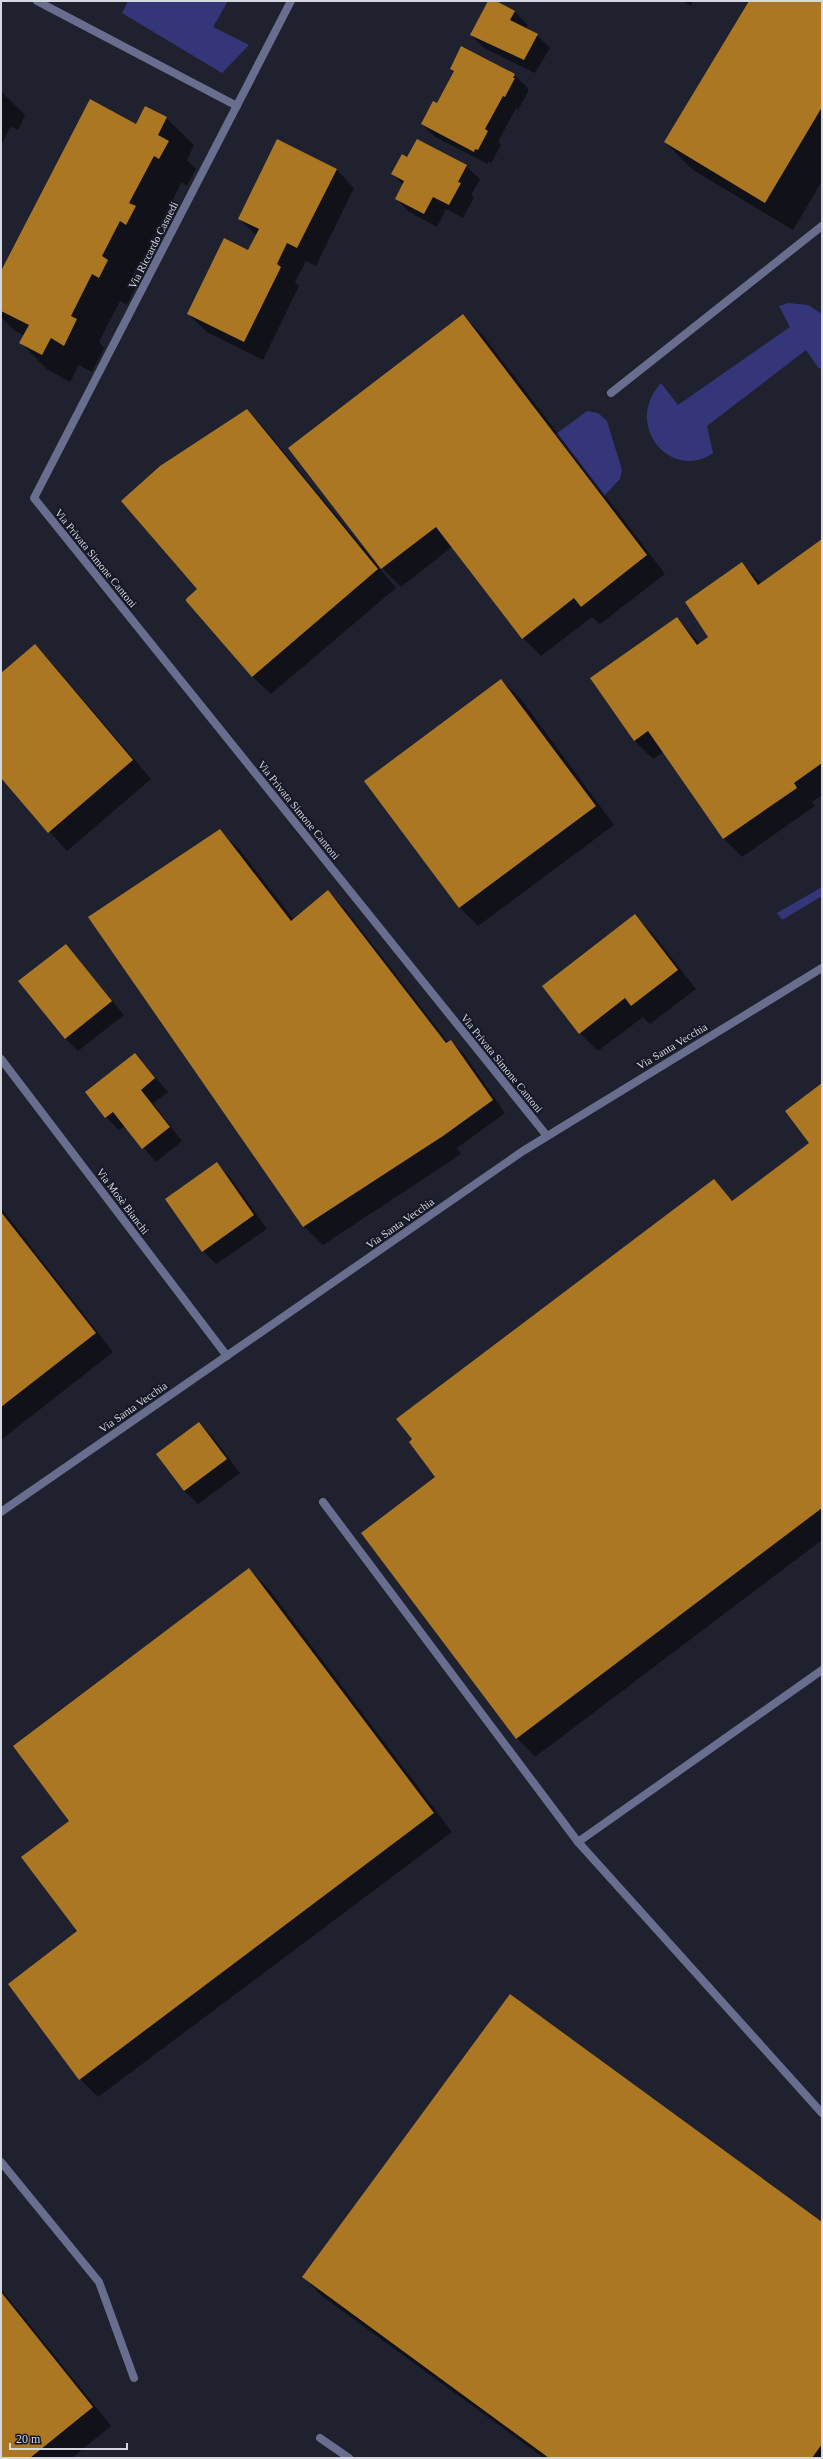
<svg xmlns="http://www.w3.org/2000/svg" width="823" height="2459" font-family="'Times New Roman',serif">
  <rect width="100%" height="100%" fill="#1f212f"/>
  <g fill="#353679">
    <path d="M128,1H228L213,27L249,45L222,73L122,13Z"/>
    <path d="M788,303L808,305L822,314V366L819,369L806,350L707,426L713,453C672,482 622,426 661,383L678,405L790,327L779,306Z"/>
    <path d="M587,411L598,413L607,421L622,470L620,479L604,496L556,434Z"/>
    <path d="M822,887V896L782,920L777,913Z"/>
  </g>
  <g fill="#0007">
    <path d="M489,1H494L514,11L528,25L525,29L537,35L550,48L535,73L484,48L471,35Z"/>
    <path d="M682,1H693L691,6Z"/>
    <path d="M750,1H822V181L793,230L693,170L665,142Z"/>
    <path d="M451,68L514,75L528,88V92L518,110L516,108L498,142L501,145L491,163L488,161V164L435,137L422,124L437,104L454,72Z"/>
    <path d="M1,91L25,115L18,130L11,126L1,146Z"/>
    <path d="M166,118L194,145L187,160L196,169L187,186L182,182L157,229L163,234L154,252L148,248L129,283L135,288L127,305L120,301L99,342L104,348L92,372L79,365L70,382L48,370L21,343L25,336L14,330L1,317V273L136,125Z"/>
    <path d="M417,140L466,166L480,179L471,195L474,197L463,218L446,209L437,227L409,212L396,198L403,185L393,174L407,158Z"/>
    <path d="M336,169L354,188L316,266L306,261L295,282L299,286L263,360L207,332L188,314L249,252L257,236L239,219Z"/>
    <path d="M463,315L481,333L665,574L600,624L592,617L541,656L523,638L452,547L401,587L382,568Z"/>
    <path d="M247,410L265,429L396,588L271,694L252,676Z"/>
    <path d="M822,540V795L812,802L815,806L742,857L723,838L664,752L653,759L635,741L591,678L677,618L700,644L710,637L742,564L762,584Z"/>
    <path d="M35,645L53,664L151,779L67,851L1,777V674Z"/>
    <path d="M501,680L520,698L614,825L478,926L460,908L365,781Z"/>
    <path d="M220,831L239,849L294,920L328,891L346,910L448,1042L451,1041L464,1054L505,1113L457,1148L461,1154L323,1245L304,1226Z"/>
    <path d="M635,916L653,934L696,989L650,1024L643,1017L598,1051L580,1033Z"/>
    <path d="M66,945L124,1015L78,1051L65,1038Z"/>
    <path d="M135,1054L168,1092L153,1103L182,1141L156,1162L125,1126L119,1130L106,1117Z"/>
    <path d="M822,1085V1540L535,1757L517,1738L437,1477L714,1180L733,1202L811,1144Z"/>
    <path d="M217,1164L230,1177L267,1229L216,1264L203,1251Z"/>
    <path d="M1,1208L113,1352L1,1440Z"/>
    <path d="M199,1423L212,1436L240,1473L198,1504L184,1491L157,1454Z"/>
    <path d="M249,1570L268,1588L452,1832L98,2097L80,2079L78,1932L70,1821Z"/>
    <path d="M822,2224V2458H544L322,2296L304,2277Z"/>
    <path d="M1,2289L111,2426L72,2458H1Z"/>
  </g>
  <g fill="#ab7722">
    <path d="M488,1H496L515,11L510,20L538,34L524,60L470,35Z"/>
    <path d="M749,1H822V107L765,203L664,142Z"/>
    <path d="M461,46L515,74L513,78H515L505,97L503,96L485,129L488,131L478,150L475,149L474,152L421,124L433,101L437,103L454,71L450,69Z"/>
    <path d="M90,99L136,124L145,106L167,117L158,135L169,141L159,159L154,156L129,203L136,206L126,225L120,221L102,256L108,260L99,278L92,274L71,316L77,319L64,346L51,338L42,355L19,343L29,325L1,311V271Z"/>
    <path d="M277,139L337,169L297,248L287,243L277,264L281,267L244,342L187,314L224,238L248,250L259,229L238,219Z"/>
    <path d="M417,139L467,165L458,182L461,183L449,205L433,197L424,214L395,199L404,181L391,174L402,154L407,157Z"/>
    <path d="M463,314L647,555L581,607L574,598L522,639L436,527L381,569L288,448Z"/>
    <path d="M247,409L378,569L252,677L186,601V599L197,589L121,501L160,466Z"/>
    <path d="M822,539V763L794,783L797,788L723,839L648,731L634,741L590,678L677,617L697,645L708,637L685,602L742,562L758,585Z"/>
    <path d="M35,644L133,760L48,833L1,778V673Z"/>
    <path d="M501,679L596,806L459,908L364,781Z"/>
    <path d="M220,829L291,921L328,890L446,1043L451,1040L493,1100L443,1136L303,1227L88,917Z"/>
    <path d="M635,914L678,970L631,1006L625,998L579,1034L542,986Z"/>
    <path d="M66,944L112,1001L65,1039L18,981Z"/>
    <path d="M135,1053L155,1078L141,1090L170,1127L142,1149L113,1112L105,1118L85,1092Z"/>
    <path d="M822,1083V1508L516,1739L361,1533L435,1477L409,1442L412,1439L396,1419L714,1179L732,1201L809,1143L785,1111Z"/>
    <path d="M217,1162L254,1215L202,1252L165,1199Z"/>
    <path d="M1,1212L96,1333L1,1407Z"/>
    <path d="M199,1422L227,1459L184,1491L156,1454Z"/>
    <path d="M249,1568L434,1813L79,2080L8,1984L77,1931L21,1857L69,1821L13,1746Z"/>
    <path d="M510,1994L822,2222V2444L812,2458H549L302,2277Z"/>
    <path d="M1,2292L93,2407L30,2458H1Z"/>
  </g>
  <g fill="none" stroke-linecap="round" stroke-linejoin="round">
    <g stroke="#696e8f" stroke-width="8">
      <path d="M611,393L822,226"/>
      <path d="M323,1502L578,1842L822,2113"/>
      <path d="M578,1842L822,1670"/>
      <path d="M1,2162L99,2282L134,2378"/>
      <path d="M320,2438L349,2458"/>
    </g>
    <g stroke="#696e8f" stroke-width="8">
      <path d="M37,1L237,106"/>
      <path d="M291,1L34,498L547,1136"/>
      <path d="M1,1059L227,1356"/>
      <path d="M1,1512L523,1151L822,968"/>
    </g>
  </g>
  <g text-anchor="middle" stroke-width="4" stroke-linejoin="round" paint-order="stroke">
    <g font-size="11" fill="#d5d7e1" stroke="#161825">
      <text transform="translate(153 245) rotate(-63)" y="4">Via Riccardo Casnedi</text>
      <text transform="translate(96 558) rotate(51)" y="4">Via Privata Simone Cantoni</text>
      <text transform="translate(299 810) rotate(51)" y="4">Via Privata Simone Cantoni</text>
      <text transform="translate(672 1046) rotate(-31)" y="4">Via Santa Vecchia</text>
      <text transform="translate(502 1063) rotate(51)" y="4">Via Privata Simone Cantoni</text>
      <text transform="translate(123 1201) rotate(53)" y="4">Via Mosè Bianchi</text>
      <text transform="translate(400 1223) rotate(-35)" y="4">Via Santa Vecchia</text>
      <text transform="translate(133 1407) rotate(-35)" y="4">Via Santa Vecchia</text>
    </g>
  </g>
  <rect width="823" height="2459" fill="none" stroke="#d5d7e1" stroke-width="4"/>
  <path d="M10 2443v6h117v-6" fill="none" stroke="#d5d7e1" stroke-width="2"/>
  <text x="16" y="2443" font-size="12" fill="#d5d7e1" stroke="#161825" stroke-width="3" paint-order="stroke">20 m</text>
</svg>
